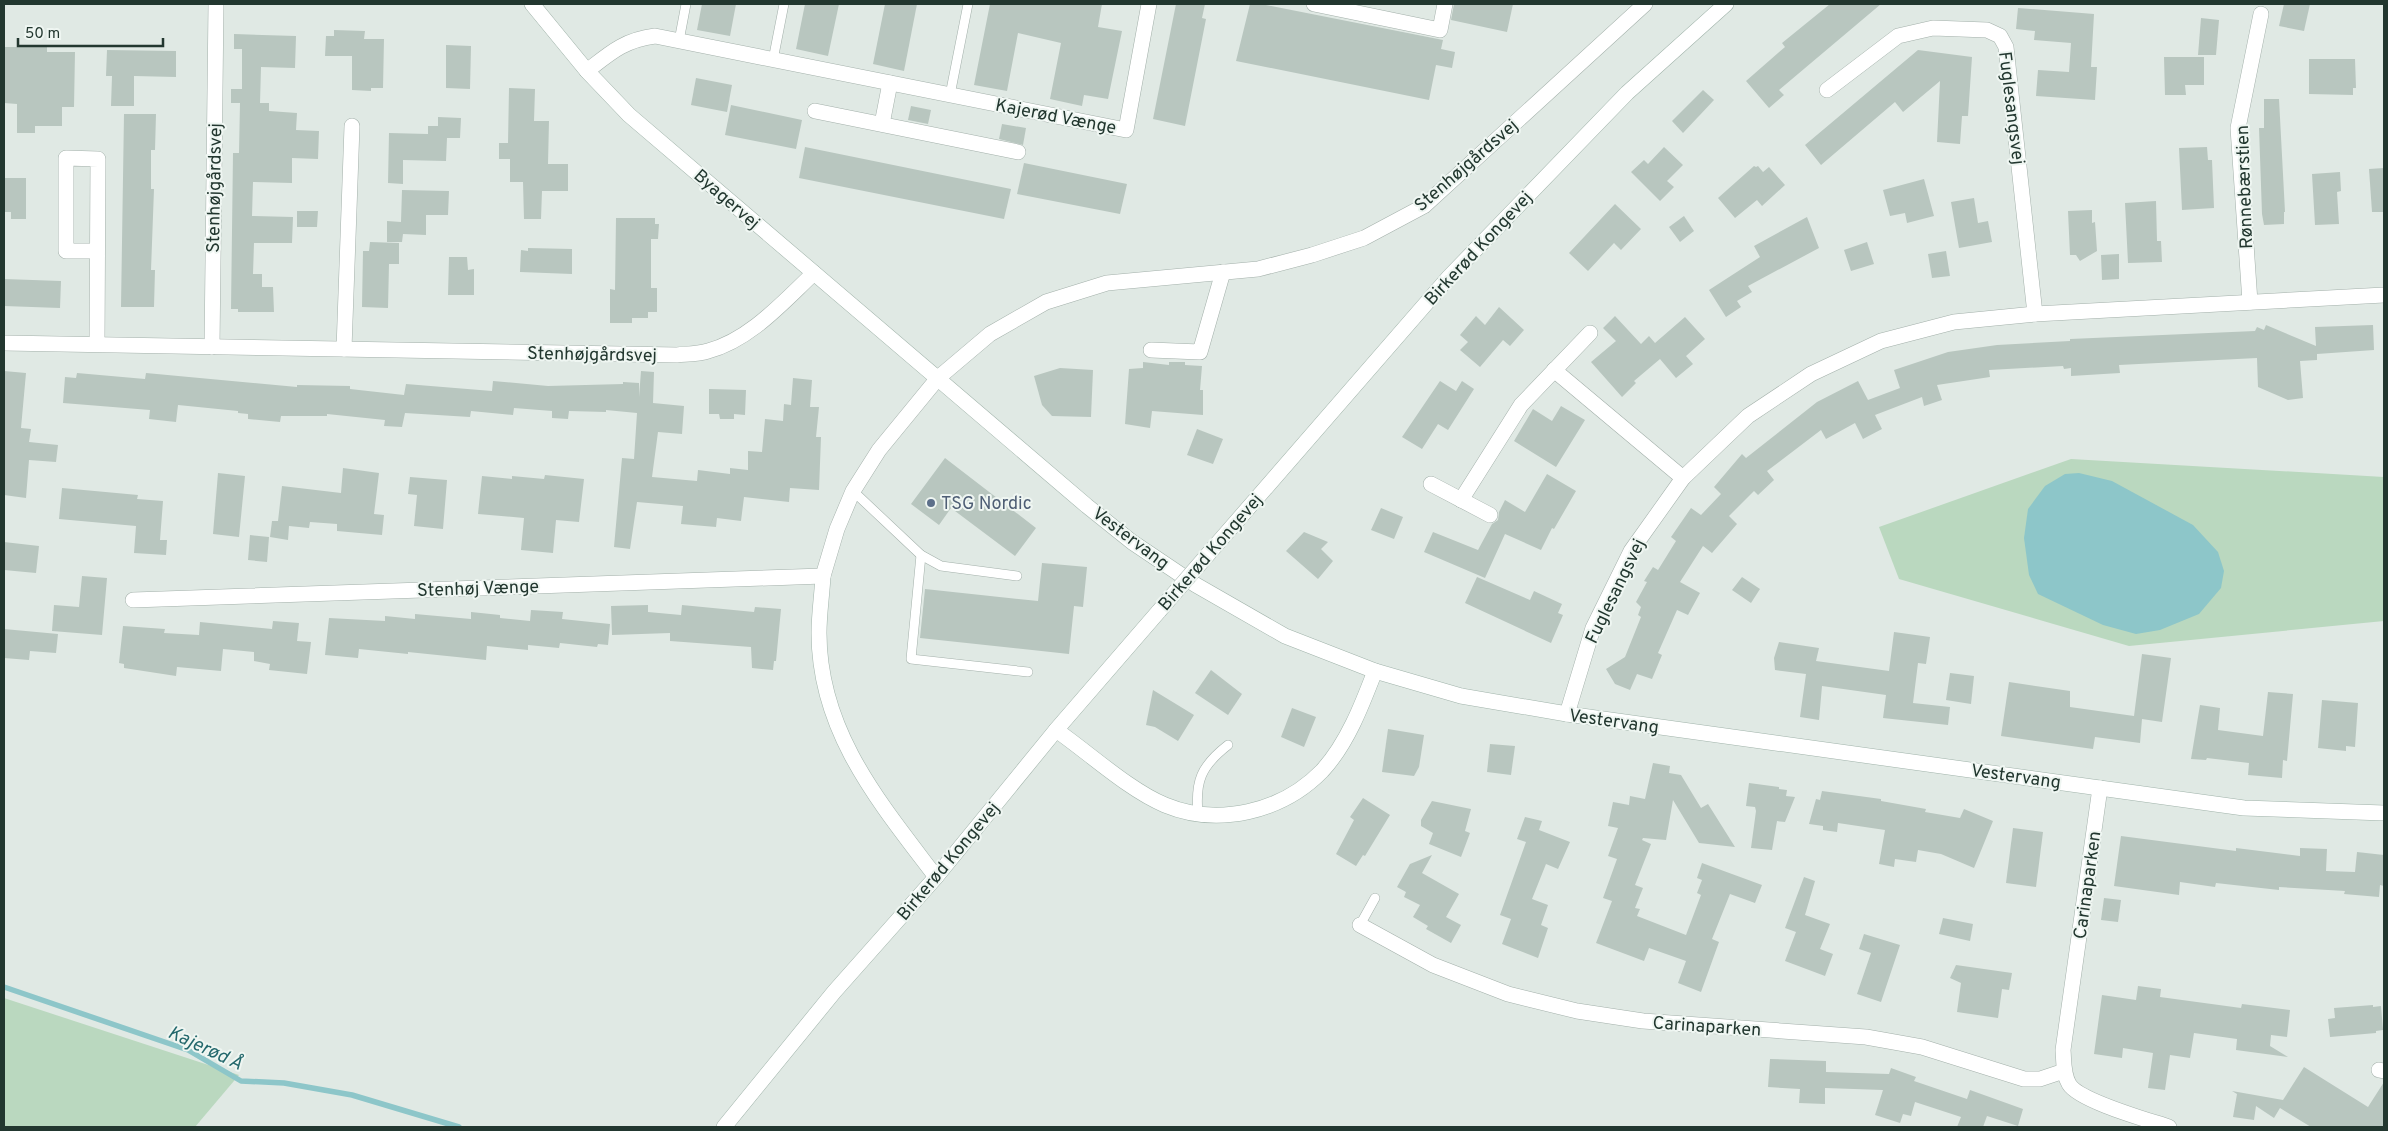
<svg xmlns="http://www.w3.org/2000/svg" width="2388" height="1131" font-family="Overpass,sans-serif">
  <rect width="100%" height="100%" fill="#e0e9e4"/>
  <g fill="#bad8bf">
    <path d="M2071,459L2384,477V621L2129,646L1899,579L1879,527Z"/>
    <path d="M4,998L239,1075L195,1127H4Z"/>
  </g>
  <path fill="#8dc6c9" d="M2079,473L2112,481L2193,525L2218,552L2224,571L2221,588L2199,614L2160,630L2136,634L2103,625L2038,594L2029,575L2024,538L2028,509L2045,486L2065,474Z"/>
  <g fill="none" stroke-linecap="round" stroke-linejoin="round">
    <path stroke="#8dc6c9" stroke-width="5.5" d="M4,987L188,1050L241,1081L284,1083L352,1095L459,1127"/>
  </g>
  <g fill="#b8c6bf">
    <path d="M702,4H736L730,36L697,30Z"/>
    <path d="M805,4H839L828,56L796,49Z"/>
    <path d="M885,4H917L904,71L873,64Z"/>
    <path d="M990,4H1102L1098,27L1122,31L1108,99L1084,95L1082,106L1050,99L1061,43L1018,33L1007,91L974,85Z"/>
    <path d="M1176,4H1205L1202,18L1206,19L1185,126L1153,119Z"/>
    <path d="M1250,4H1261L1443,40L1441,49L1455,52L1452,68L1436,65L1429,100L1236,61Z"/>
    <path d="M1454,4H1513L1507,32L1451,20Z"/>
    <path d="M1830,4H1881L1779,90L1784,95L1769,108L1746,81L1785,47L1782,43Z"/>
    <path d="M2284,4H2310L2304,31L2279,26Z"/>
    <path d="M2018,8L2094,14L2091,67H2097L2095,100L2036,96L2038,70L2069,72L2071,43L2034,40L2035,31L2016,29Z"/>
    <path d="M2201,18L2219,20L2216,55H2198Z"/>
    <path d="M334,30L365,31L364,39H384L383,88H371V91L352,90V56H325L326,36H334Z"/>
    <path d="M234,34L296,36L295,68L261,67L260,103H269V111L297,113L296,130L319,131L318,159L292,158V183L253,182L252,216L293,217L292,243H254L253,274H262V287H273L274,312H238V309H231L233,153H239L240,103H231V89H242V49H234Z"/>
    <path d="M446,45L471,46L470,89L446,88Z"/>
    <path d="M4,47H47V52H75L74,107H62V126H35V133H17V104L4,103Z"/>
    <path d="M107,50L176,51V77L134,76V106H111L112,76H106Z"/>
    <path d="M1918,50L1972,57L1968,116H1962L1960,144L1937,142L1940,81L1903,112L1895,102L1821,165L1805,145Z"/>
    <path d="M2164,57H2204V85H2185L2186,95H2165Z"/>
    <path d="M2309,59H2355L2356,88H2353V95L2309,94Z"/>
    <path d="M696,78L732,85L727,112L691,105Z"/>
    <path d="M509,88L535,89L534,121H549L548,164H568V191H542L541,219H524L523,182H510V159H499V143H508Z"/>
    <path d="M1703,90L1714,100L1683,133L1672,121Z"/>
    <path d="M2264,99H2279L2285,212H2284V224L2264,225L2262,214L2259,128H2264Z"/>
    <path d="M731,105L802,120L796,149L725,135Z"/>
    <path d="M911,106L931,110L928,124L908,120Z"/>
    <path d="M124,114H156L155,150H151V189H154L151,270H155L154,307H121Z"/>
    <path d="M438,117L461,118L460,138H447L446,161L403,160V184L388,183L389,133L428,134V126H438Z"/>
    <path d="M1002,124L1026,128L1023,145L999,139Z"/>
    <path d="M805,147L1011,189L1004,219L799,178Z"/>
    <path d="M1664,147L1683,165L1667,181L1674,187L1660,201L1631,172L1644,160L1648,164Z"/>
    <path d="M2207,147L2208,160H2212L2214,208L2182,210L2179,148Z"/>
    <path d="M1024,163L1127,184L1120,214L1017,194Z"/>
    <path d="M1754,166L1756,167L1758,166L1763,172L1769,167L1785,185L1762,206L1757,200L1735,218L1718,198Z"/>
    <path d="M2384,168V212H2372L2369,169Z"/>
    <path d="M2340,172L2341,191L2337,192L2339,224L2315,225L2312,174Z"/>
    <path d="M4,178H26V219H11V212H4Z"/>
    <path d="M1924,179L1934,216L1907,223L1905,213L1890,216L1883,190Z"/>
    <path d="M402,190L449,191L448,215H426V235L403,234L402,242H387V221L401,222Z"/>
    <path d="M1974,198L1978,223L1988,221L1992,242L1959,248L1951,202Z"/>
    <path d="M2156,201L2157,241H2161L2162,262L2128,263L2125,203Z"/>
    <path d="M1615,204L1641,229L1621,250L1614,243L1588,271L1569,253Z"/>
    <path d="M2092,210V223L2095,222L2097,251L2080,261L2076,255H2070L2068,211Z"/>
    <path d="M297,211H318L317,227H297Z"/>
    <path d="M1684,216L1694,231L1680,242L1669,227Z"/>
    <path d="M1807,217L1819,248L1748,286L1752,292L1737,301L1741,307L1726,317L1709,290L1760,257L1754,246Z"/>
    <path d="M616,218H655V224H659L658,239H651V288H657V312H648V318H632V323H610V289L615,290Z"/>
    <path d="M370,242L399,243V264H389L388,308L362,307L363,251H369Z"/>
    <path d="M1867,242L1874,264L1851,271L1844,250Z"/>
    <path d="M528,248L572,249V274L520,272L521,250L528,251Z"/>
    <path d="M1946,251L1950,276L1932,278L1928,254Z"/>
    <path d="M2119,254V279L2102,280L2101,255Z"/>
    <path d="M449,257H467L468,270L474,269V295H448Z"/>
    <path d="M4,279L61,281L60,308L4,306Z"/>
    <path d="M1499,307L1524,330L1510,346L1503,340L1480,367L1460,350L1468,342L1460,335L1476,316L1485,325Z"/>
    <path d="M1615,316L1641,344L1649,336L1655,343L1685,317L1705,339L1686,356L1693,364L1676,378L1660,359L1634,381L1636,383L1622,397L1591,362L1616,341L1603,328Z"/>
    <path d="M2266,325L2316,346L2315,327L2373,325L2374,350L2317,354V360L2300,361L2303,398L2288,400L2258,387L2257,358L2119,365L2120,373L2071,376V368L2064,369L2063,366L1989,370L1990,377L1937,385L1942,400L1924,406L1922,397L1875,415L1882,429L1863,439L1855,423L1826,439L1821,430L1767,471L1774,480L1758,495L1754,491L1729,516L1737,524L1712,553L1703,546L1680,582L1700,593L1688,615L1677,610L1658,653L1662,655L1652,679L1637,674L1630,690L1615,684L1606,669L1625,657L1641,617L1638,615L1641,607L1636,602L1647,582L1644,581L1653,567L1658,570L1676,541L1671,537L1691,508L1701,515L1721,494L1714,487L1742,454L1746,458L1817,402L1858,381L1868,400L1900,388L1894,370L1948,352L1997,345L2070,341V339L2255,331L2257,327L2264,330Z"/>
    <path d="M1143,362L1169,365V362H1185V365L1202,366L1200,390H1203V415L1152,411L1150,428L1125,424L1129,369L1143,368Z"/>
    <path d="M1060,368L1093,370L1091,417L1052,416L1042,405L1034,376Z"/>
    <path d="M4,371L26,373L21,428L31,429L29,442L58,445L56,462L29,460L26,498L4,495Z"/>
    <path d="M641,371L654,372L653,403L684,406L682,434L658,432L652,477L697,481L698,470L730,474V468L748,470V451L762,452L765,419L783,421L784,404L791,405L793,378L812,380L810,407H819L816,437H821L819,490L790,488L789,502L744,497L741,521L717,518L716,527L681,524L683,506L637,502L630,549L614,547L622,458L634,459L637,413L606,410V412L569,411L568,419L552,418V411L514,408L513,415L471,411L470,417L405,413L402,427L384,426L385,420L327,414V416H281L280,422L248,419V414L238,413V411L178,405L176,422L149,419L150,410L63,403L65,377L76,378L77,373L145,379L146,373L297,387V385L350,386V389L404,395L406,384L492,391L493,381L548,386L623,384V382L639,383V397Z"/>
    <path d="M1440,381L1456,391L1462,381L1474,389L1448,430L1438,424L1422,449L1402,437Z"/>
    <path d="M709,389L746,390L745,415L734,414V419H720L719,414H709Z"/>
    <path d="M1561,406L1585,420L1556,467L1514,441L1533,409L1552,421Z"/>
    <path d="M1197,429L1223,439L1213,464L1187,455Z"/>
    <path d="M945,458L1036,528L1015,556L951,508L939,525L911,504Z"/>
    <path d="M343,468L379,473L374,514L384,515L382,535L337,531V524L310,522L309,528L289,526L288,540L270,537L272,521H278L282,486L341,493Z"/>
    <path d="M218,473L245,476L239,537L213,534Z"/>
    <path d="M1547,474L1576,491L1554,529L1552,528L1541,550L1505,534L1485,578L1424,552L1433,532L1478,550L1492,524L1498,520L1499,512L1505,500L1525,512Z"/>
    <path d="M545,475L584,479L579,522L556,520L553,553L521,550L524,518L478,514L482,476L512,479V476L544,479Z"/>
    <path d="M410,477L447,480L443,529L414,526L417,495L408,494Z"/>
    <path d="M62,488L138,495L137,499L163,501L160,540H167L166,555L134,553L136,526L59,519Z"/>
    <path d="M1381,508L1403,517L1394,539L1371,530Z"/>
    <path d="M1304,532L1328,542L1321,549L1333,561L1318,579L1286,551Z"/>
    <path d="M250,535L269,537L267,562L248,560Z"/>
    <path d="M4,542L39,546L36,573L4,570Z"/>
    <path d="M1042,563L1087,567L1083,607L1074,606L1069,654L920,638L925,589L1038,601Z"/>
    <path d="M82,576L107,578L102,635L52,631L54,605L79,607Z"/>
    <path d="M1477,577L1530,600L1534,591L1562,604L1558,613L1563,615L1551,643L1465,603Z"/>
    <path d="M1742,577L1760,589L1751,603L1732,590Z"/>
    <path d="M648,605V612L681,615L682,605L754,612L755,607L781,609L776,661H774L773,670L752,668L751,647L670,641V633L612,635L611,606Z"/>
    <path d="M531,610L563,612L562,619L610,624L608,645L598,644L597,647L560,643L559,648L528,645V650L487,646L486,660L408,652V654L359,649L358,658L325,655L329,618L385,621V616L415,619V614L471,619V612L500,615V618L530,621Z"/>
    <path d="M273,621L299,623L297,641L311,642L307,674L269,670L270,664L254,661V652L223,649L221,671L177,667L176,676L124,668V664L119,663L123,626L165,629L164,633L199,635L200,622L272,629Z"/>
    <path d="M4,629L58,634L56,653L30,651L29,660L4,658Z"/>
    <path d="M1894,632L1930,637L1926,664L1918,663L1913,703L1950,707L1948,725L1883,718L1886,695L1822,686L1819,720L1800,717L1806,674L1775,670L1774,658L1779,642L1819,648L1816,661L1889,671Z"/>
    <path d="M2142,654L2171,658L2162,722L2142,719L2140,743L2095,737L2093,749L2001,736L2009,682L2070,691V707L2134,716Z"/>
    <path d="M1211,670L1242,694L1228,715L1195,693Z"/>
    <path d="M1950,673L1974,676L1971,704L1946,700Z"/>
    <path d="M1153,690L1194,715L1178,741L1155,727L1146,725Z"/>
    <path d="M2268,692L2293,694L2287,761L2283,760L2282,778L2248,775L2249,763L2207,758L2206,760L2191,759L2200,705L2220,708L2218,730L2263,736Z"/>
    <path d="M2322,700L2358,703L2355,747L2346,746V751L2318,748Z"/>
    <path d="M1292,708L1316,717L1304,747L1281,737Z"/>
    <path d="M1388,729L1424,735L1419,767L1414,776L1382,772Z"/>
    <path d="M1490,744L1515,746L1511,775L1487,772Z"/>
    <path d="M1653,763L1670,766L1669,773L1681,775L1701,808L1708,804L1735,847L1699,843L1673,800L1666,840L1643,838L1642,840L1651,844L1635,885L1643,888L1635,908L1640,909L1637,916L1686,935L1701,895L1697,893L1702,880L1697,878L1702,863L1762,885L1755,903L1730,894L1712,939L1719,942L1701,992L1678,983L1686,961L1649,948L1644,961L1596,943L1612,901L1603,898L1617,859L1608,856L1618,828L1608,826L1613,802L1629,805L1630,796L1645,799Z"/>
    <path d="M1749,783L1779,787V789L1787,790L1786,796L1795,797L1785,822L1777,821L1772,850L1751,848L1756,811L1755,807L1746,806Z"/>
    <path d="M1822,791L1881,799V801L1926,809L1925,812L1960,818L1964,809L1993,821L1974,868L1941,854L1918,850L1916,862L1895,859L1894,867L1879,864L1885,830L1838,823L1837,832L1823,830V826L1809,824L1816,799L1820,800Z"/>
    <path d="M1363,798L1390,815L1365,856L1363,855L1356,866L1336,854L1354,820L1350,817Z"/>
    <path d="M1432,801L1471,809L1465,831L1470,833L1461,857L1429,844L1433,833L1421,826V820Z"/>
    <path d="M1525,817L1542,821L1539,830L1570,842L1558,869L1546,864L1532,899L1548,905L1541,925L1548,928L1538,958L1502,944L1511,919L1500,915L1526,842L1517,839Z"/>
    <path d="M2013,828L2043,832L2036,887L2006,883Z"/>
    <path d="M2121,836L2236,851V848L2300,856V848L2327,849L2326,871L2355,872L2357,852L2384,855V886L2380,885L2379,897L2344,894L2345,891L2279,887V890L2216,883L2215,887L2180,882L2179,895L2114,886Z"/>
    <path d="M1432,855L1422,873L1459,894L1446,917L1461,925L1451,943L1426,929L1428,926L1413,917L1420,905L1404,897L1406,892L1397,887L1410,864Z"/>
    <path d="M1804,877L1815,881L1805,915L1830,924L1820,949L1833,954L1825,976L1785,961L1796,932L1785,928Z"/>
    <path d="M2104,898L2121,900L2118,922L2101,920Z"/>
    <path d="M1943,918L1973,924L1970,941L1939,934Z"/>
    <path d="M1864,934L1900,945L1881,1002L1857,994L1871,953L1859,949Z"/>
    <path d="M1956,965L2012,973L2009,990L2002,989L1998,1018L1957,1012L1961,983L1950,978Z"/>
    <path d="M2138,986L2161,989L2160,997L2241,1008L2242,1004L2290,1010L2287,1037L2271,1035L2270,1046L2288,1057L2236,1050L2237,1039L2194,1033L2190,1058L2170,1055L2165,1090L2148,1088L2153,1053L2123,1048L2122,1058L2094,1054L2102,995L2136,1000Z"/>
    <path d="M2373,1005V1007L2381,1006L2383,1030L2376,1031V1033L2330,1037L2328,1019L2335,1018L2334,1008Z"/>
    <path d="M1770,1059L1826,1061V1072L1889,1074L1891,1068L1916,1077L1914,1081L1967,1099L1970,1090L2023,1109L2018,1126L1987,1116L1983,1127H1957L1961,1117L1915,1102L1911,1116L1903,1114L1900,1123L1875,1115L1883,1090L1825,1088V1104L1799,1103L1800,1089L1768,1087Z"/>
    <path d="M2304,1067L2368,1107L2384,1082V1127H2311L2280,1108L2274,1118L2256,1106L2254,1120L2233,1117L2237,1094L2232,1091L2283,1100Z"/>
  </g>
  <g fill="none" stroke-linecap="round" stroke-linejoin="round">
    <defs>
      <g id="lane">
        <path d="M679,41L686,4"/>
        <path d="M773,60L784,4"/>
        <path d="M950,95L968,4"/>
        <path d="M853,491L921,555L941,566L1017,576"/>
        <path d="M921,555L911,659L1028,672"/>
        <path d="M1198,814C1195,781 1201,766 1228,745"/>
        <path d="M1360,925L1375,898"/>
      </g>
      <g id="street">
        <path d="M1314,4L1440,30L1445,4"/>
        <path d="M587,71C610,53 624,40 655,36L1126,130L1149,4"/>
        <path d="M1827,90L1898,36L1933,28L1987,30L2000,36L2006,47L2035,314"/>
        <path d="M815,111L1018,152"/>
        <path d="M882,124L890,83"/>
        <path d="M2250,302L2238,128L2261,14"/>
        <path d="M4,343L677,355C687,354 698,354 708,351C750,340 783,302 814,273"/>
        <path d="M97,344L98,159L66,158V251H97"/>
        <path d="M212,347L216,4"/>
        <path d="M344,349L352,126"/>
        <path d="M1151,350L1200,352L1223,272"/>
        <path d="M1554,370L1683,478"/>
        <path d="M1431,484L1490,515"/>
        <path d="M1461,500L1521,405L1590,333"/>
        <path d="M133,600L823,576L837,529L853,491L879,450L938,378L990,334L1046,302L1107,283L1258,269L1312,255L1364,238L1424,206L1645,4"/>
        <path d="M1567,714L1593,628L1631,551L1683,478L1748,416L1811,374L1881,341L1954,322L2035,314L2384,295"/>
        <path d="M2100,788L2063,1050C2064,1061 2063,1074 2069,1084C2079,1101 2148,1120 2169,1127"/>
        <path d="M1360,925L1433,965L1508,994L1577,1011L1643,1021L1866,1037L1922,1047L2024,1079H2040L2064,1071"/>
        <path d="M2379,1070L2384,1071"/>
      </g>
      <g id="secondary">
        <path d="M532,4L587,71L629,115L1087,506L1132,542L1196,585L1285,636L1375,671L1461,696L1567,714L2244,808L2384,813"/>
        <path d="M1210,552L1449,277L1627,93L1726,4"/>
        <path d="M823,576C822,595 819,614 819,633C819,732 880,803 936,877"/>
        <path d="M1056,730C1089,753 1129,790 1165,805C1218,827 1282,812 1322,771C1347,744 1362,705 1375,671"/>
        <path d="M724,1127L834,992L936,877L1056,730L1159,611"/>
      </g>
    </defs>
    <use href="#lane" stroke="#a3b0aa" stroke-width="10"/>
    <use href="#street" stroke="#a3b0aa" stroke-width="16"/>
    <use href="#secondary" stroke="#a0b3aa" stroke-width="16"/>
    <use href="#lane" stroke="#fff" stroke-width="9"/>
    <use href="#street" stroke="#fff" stroke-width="15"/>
    <use href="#secondary" stroke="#fff" stroke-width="15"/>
    <defs>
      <path id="secondary-bridge" d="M1159,611L1210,552"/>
    </defs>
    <use href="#secondary-bridge" stroke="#a0b3aa" stroke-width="16" stroke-linecap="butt"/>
    <use href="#secondary-bridge" stroke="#fff" stroke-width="15"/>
  </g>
  <circle fill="#5c6f8a" stroke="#eff6f2" stroke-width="2" cx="931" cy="503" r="5"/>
  <g text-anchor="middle" stroke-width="4" stroke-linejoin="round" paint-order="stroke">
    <g font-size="18" fill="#22372f" stroke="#eff6f2">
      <text transform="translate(2012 108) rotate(83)" y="6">Fuglesangsvej</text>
      <text transform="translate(1056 116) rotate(11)" y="6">Kajerød Vænge</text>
      <text transform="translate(1466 165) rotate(-41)" y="6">Stenhøjgårdsvej</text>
      <text transform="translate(2244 187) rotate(-92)" y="6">Rønnebærstien</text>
      <text transform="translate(214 188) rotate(-89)" y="6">Stenhøjgårdsvej</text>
      <text transform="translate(727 199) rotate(41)" y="6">Byagervej</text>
      <text transform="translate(1478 248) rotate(-47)" y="6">Birkerød Kongevej</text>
      <text transform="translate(592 354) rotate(1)" y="6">Stenhøjgårdsvej</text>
      <text transform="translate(1131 538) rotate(37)" y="6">Vestervang</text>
      <text transform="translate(1210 552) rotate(-49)" y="6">Birkerød Kongevej</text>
      <text transform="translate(478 588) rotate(-2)" y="6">Stenhøj Vænge</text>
      <text transform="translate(1615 591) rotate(-64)" y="6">Fuglesangsvej</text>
      <text transform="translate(1614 721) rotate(8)" y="6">Vestervang</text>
      <text transform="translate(2016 776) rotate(8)" y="6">Vestervang</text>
      <text transform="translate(948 861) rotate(-50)" y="6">Birkerød Kongevej</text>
      <text transform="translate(2087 885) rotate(-82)" y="6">Carinaparken</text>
      <text transform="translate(1707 1026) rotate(4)" y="6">Carinaparken</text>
    </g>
    <g font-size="18" fill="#4e5e75" stroke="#eff6f2" text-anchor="start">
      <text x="941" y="509">TSG Nordic</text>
    </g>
    <g font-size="19" font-style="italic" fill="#23686c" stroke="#eff6f2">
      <text transform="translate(206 1047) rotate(25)" y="7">Kajerød Å</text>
    </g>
  </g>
  <rect width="2388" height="1131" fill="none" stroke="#22372f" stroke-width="10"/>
  <path d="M18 38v8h145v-8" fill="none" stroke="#22372f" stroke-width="2.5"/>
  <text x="25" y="38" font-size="15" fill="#22372f" stroke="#eff6f2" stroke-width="4" paint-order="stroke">50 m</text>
</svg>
